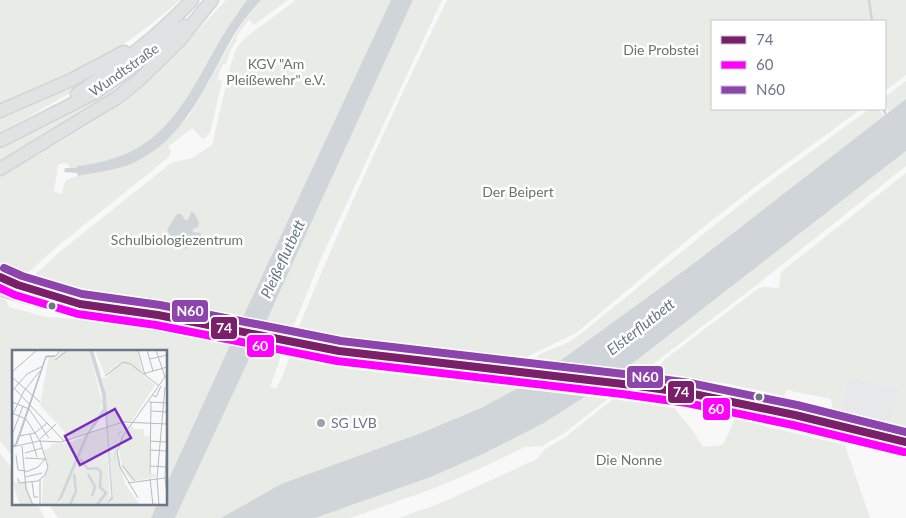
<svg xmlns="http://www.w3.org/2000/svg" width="906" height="518" font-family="Lato,sans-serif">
  <rect width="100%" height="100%" fill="#f8f8f8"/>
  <path fill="#e7e8e9" d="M849,377L900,390L889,426L840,414Z"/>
  <g fill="#e8ebe6">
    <path d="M0,0H180C149,27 117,51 80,70C54,83 27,94 0,106Z"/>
    <path d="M226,0H247C233,20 220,40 208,61C197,80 187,100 174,117C148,147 117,162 78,166V168H70L67,163H64L58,165L54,192L62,194L65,181L68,179L78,176L117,169L145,156L172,134L189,116L201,96L240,26L261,0H288L254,25L249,20L236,37L237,40L230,51L226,64H223L217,79L222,81L210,133L203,139L192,128L168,147L171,151L169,157L58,246L23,277H15L0,270V177C44,151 95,124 135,92C168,64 196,32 226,0Z"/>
    <path d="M296,0H391L241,321L213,314L31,278L62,250L171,163L192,158L212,145L231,64L237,47L245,38Z"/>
    <path d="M413,0H442L321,258L292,330L264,325Z"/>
    <path d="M447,0H906V75L885,91V21H712V109H861L760,183L697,232L576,333L566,338L526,357L463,351L384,342L313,331H297C343,219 394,109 447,0Z"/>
    <path d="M129,75L134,80L0,166V150L82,106Z"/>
    <path d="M906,81V99L889,113L885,101V97Z"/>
    <path d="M73,83L77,89L0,133V116Z"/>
    <path d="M869,109H877L885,116L697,261L557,363L534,359L542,353L567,343L578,336L717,223L763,187Z"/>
    <path d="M906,151V166L759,283L652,365L650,372L624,370Z"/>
    <path d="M906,173V431L889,426L899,390L849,377L840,414L833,413L831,399L787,390L784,396L728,384L656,373L657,369L664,360L759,288L763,287L779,288L781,272Z"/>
    <path d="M0,298L6,300L9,307L46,317L95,320L232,340L166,485V352H14V458L0,441Z"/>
    <path d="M255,345L282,352L276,371L270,386L276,389L284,373L289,358L357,370L518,388L481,408L421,433L281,484L221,518H175Z"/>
    <path d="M586,396L608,399L563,434L542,446L525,447L488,465L438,487L350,518H315L483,454L544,423Z"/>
    <path d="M613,399L674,408L691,428L703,447L723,445L735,419L845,445L870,518H399L441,503L537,459L545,449L564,438Z"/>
    <path d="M0,453L14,471V504H37L45,518H0Z"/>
    <path d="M49,504H157L151,518H58Z"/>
  </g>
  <g fill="#cfd5d8">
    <path d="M247,0H261C250,13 239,25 231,40C205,86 185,139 133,163C116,171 96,172 78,176L77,173L64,172L65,168H77V166C168,156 184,100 225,32C232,21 240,10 247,0Z"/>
    <path d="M391,0H413L243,372L175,518H151L157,504H166V485L241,321Z"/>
    <path d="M906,99V151L624,370L586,396L544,423L483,454L433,476L315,518H221L281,484L421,433L481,408L518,388L557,363L697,261Z"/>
    <path d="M191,212L194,213L199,222L198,227L193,229V232L201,233L200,240C196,240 192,242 191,246L185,249L180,246L176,239L171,237L167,230L176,215L178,214H181L185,220H188Z"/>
  </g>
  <g fill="#f8f8f8">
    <path d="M239,319L267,325L257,346L230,341Z"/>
    <path d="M555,362L629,370L590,397L514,388Z"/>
  </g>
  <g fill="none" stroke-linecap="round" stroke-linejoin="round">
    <g stroke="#cfd5d8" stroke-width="2.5">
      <path d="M869,0L872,21"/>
      <path d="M883,109L887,116"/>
    </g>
    <defs>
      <g id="major">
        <path d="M0,277L18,285L69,300"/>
        <path d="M0,290L51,304H80L158,315L339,351L623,384L689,393L795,415L906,442"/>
      </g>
      <g id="highway">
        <path d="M77,94C118,67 158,36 192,0"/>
        <path d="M0,111L71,80L124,52"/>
        <path d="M0,141L94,93L125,72L184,26"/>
        <path d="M0,169L118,97L139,80L178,42L212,0"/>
      </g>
    </defs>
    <use href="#major" stroke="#d4d5d6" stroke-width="14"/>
    <use href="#highway" stroke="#d4d4d5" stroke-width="15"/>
    <use href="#major" stroke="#e1e2e3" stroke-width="11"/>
    <use href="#highway" stroke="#e1e2e3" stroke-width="12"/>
    <defs>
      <path id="bus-1" d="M0,277L18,285L80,304L158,315L339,351L623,384L689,393L795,415L906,442"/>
      <path id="bus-2" d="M0,288L15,295L78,314L156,325L337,361L622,394L687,403L793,425L904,452"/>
      <path id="bus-3" d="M4,268L22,276L82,294L160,305L341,341L624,374L690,383L797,405L906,432"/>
    </defs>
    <use href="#bus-1" stroke="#fff" stroke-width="11"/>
    <use href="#bus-2" stroke="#fff" stroke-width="11"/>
    <use href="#bus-3" stroke="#fff" stroke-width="11"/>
    <use href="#bus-1" stroke="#7a206a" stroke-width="8"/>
    <use href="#bus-2" stroke="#f0f" stroke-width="8"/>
    <use href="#bus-3" stroke="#8e44ad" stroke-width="8"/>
  </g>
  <g fill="#6a7786" stroke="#fff" stroke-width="2">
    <circle cx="52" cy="306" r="4.5"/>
    <circle cx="759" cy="397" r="4.5"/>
  </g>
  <circle fill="#9ca4ae" stroke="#fff" stroke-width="2" cx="321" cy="423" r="5"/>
  <g text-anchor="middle" stroke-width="5" stroke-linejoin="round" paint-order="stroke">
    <g font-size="14" fill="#667864" stroke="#fff">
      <text x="661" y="55">Die Probstei</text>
      <text x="276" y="69">KGV "Am<tspan x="276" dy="16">Pleißewehr" e.V.</tspan></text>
      <text x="518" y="197">Der Beipert</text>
      <text x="177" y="245">Schulbiologiezentrum</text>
      <text x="629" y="465">Die Nonne</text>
    </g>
    <g font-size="14" fill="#6a7786" stroke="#fff">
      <text transform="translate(124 70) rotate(-35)" y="5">Wundtstraße</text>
    </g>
    <g font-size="14" fill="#6a7786" stroke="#fff" text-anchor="start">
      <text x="331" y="428">SG LVB</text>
    </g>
    <g font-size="15" font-style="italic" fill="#667781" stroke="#fff">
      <text transform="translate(283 259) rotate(-65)" y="5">Pleißeflutbett</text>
      <text transform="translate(641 327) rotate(-38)" y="5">Elsterflutbett</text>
    </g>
  </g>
  <g transform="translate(12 350)">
    <rect width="155" height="155" fill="#f8f8f8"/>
    <path d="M49,0H77L90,52L87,64L75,79L86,66L90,58V47L86,29L90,44L92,53L89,62L74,83L58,88L28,55L37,6L45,8ZM83,0H125L131,23L127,22L143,35L120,71L96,76L94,44L90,28L95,27L102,17L110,13L105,14L93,25ZM110,73L118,75L105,99L113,134L128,155H98L101,147L98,111L103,109L104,96L102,109L98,110L96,77ZM120,75L121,79H132V86H138L137,124H144L143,128L119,131L111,119L107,102L109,91ZM94,78L98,152L95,155H47L77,84ZM73,86L44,155H30L31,127L36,118L32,100L39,97V94L57,93ZM1,133H14L21,155H8Z" fill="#e8ebe6"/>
    <path d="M77,0H81L94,44L98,110L102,109L105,86L107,82L110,81L105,87L103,109L98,111L101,149L95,155L99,146L93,62L77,84L50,148L44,155L73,86L91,58L90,44Z" fill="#cfd5d8"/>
    <path fill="none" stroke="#cfd5d8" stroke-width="2.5" d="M68,109L76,119L85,118L89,122L88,137L94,143L85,155M76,124L83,137L80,146M58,155L64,141L62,124"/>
    <path fill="none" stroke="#b6bcc3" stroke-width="1" d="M126,0L133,25L146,35M135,0L141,21M144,0L153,27M138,9L155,5M43,10L56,0M0,22L25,0M93,26L111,12L119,14L131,24L155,17M0,27L28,52M2,38L52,91M0,41L15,24L31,16M140,45L144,47L149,36M136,51L155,24M0,52L17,59L37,88M137,52L155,53M139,61L155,62M0,63L14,69L28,91L36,117L33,125L26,131L7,133L6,128M0,66L12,41L28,21M18,84L25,107M0,85L11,56M7,86L23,83L35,73M28,89L44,74M138,91L154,92M0,96L5,94L34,7L44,6L48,0M3,96L34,6H43M10,96L14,139L21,155M0,97L27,91L49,92L111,72L155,74M138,100L154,101M13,103L30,98M4,105L6,120L14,121M13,108L33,109M110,115L123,131M138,116L154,117M14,122L26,117L33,109M138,124L139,52M13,127L30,123M153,128L155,146M153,128L155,87M138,129L141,155M20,132L22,147H26M116,133L153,128M126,148L108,117L105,102L111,86L136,51M28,155V129M147,155L145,128L153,37"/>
    <path fill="#7b2cbf" fill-opacity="0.15" stroke="#7b2cbf" stroke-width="2.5" d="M103,59L119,88L68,115L53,86Z"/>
    <rect width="155" height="155" fill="none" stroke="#6a7786" stroke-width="2.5"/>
  </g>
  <g stroke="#fff" stroke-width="2">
    <rect x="171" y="299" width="38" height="24" rx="5" fill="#8e44ad"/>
    <rect x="210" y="316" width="28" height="24" rx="5" fill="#7a206a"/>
    <rect x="246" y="334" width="29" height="24" rx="5" fill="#f0f"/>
    <rect x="626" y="365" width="38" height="24" rx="5" fill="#8e44ad"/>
    <rect x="667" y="380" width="28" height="24" rx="5" fill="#7a206a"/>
    <rect x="702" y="397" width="29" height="24" rx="5" fill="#f0f"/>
  </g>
  <g font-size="14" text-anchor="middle" font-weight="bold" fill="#fff">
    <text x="190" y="316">N60</text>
    <text x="224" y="333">74</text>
    <text x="260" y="351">60</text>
    <text x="645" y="382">N60</text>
    <text x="681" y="397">74</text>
    <text x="716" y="414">60</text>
  </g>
  <rect x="711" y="20" width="175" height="90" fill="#ffffff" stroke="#c3c9cf"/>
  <rect x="721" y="36" width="25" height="8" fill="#7a206a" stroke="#c3c9cf"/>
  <text x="756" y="45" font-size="15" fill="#6a7786">74</text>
  <rect x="721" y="61" width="25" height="8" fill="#ff00ff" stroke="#c3c9cf"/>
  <text x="756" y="70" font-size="15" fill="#6a7786">60</text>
  <rect x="721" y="86" width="25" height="8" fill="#8e44ad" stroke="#c3c9cf"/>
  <text x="756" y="95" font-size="15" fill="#6a7786">N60</text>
</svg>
